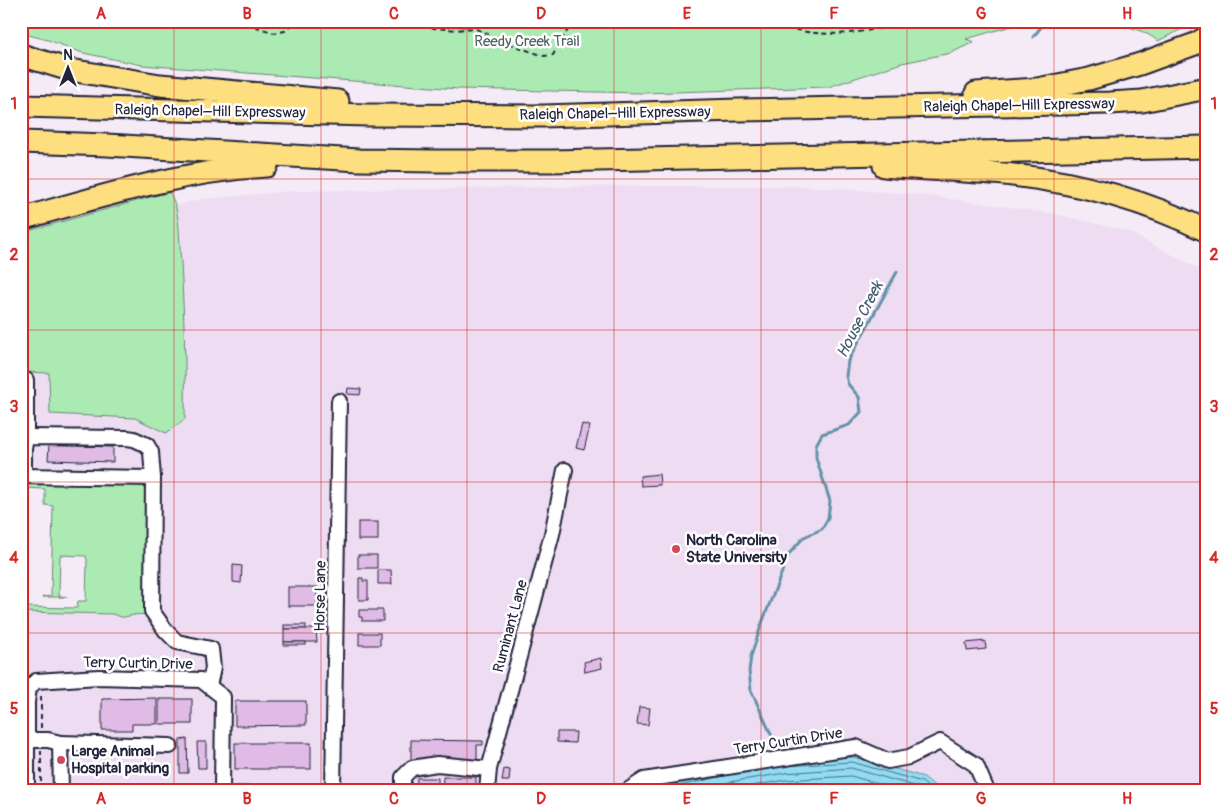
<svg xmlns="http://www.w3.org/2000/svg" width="1228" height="812" font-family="Pangolin,sans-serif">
  <rect width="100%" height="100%" fill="#f5ebf7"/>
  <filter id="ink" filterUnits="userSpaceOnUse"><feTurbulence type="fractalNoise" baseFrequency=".02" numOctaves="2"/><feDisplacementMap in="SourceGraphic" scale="10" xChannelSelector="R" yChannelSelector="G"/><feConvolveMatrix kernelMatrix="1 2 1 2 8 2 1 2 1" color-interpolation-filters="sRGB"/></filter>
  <g filter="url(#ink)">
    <path fill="#eeddf2" d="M620,186H806L923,195L1051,213L1127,231L1207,273V791H21V612L144,615L146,487L21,480V246L201,199L291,191Z"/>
    <g fill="#abebb3" stroke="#668677">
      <path d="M21,21H1052L1022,23L966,39L974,42L951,53L902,63L828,87L644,93L458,89L142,65L83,53L48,40L21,33Z"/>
      <path d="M1064,21H1198L1158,41C1133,21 1094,21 1063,25Z"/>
      <path d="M169,192C181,208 179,243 181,263C184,315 186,367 185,419L166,433L135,418L50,414L49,373L21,372V233Z"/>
      <path d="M21,480L147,485V614C143,615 138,614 134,615C121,617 126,619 113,614L21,612V607L77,608L78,601H86L87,560L86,556L60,555L59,596L67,597H42L51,596L53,506L45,505V489L21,488Z"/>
    </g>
    <path fill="#91dcf2" stroke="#6592a9" d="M853,757L924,777L936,787L938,791H646L651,787C719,772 783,759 853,757Z"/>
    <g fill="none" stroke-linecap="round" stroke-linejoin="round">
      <g stroke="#4e6c84" stroke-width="1">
        <path d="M657,791L728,775L784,766L852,762L922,782L933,791"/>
        <path d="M687,791L730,782L785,773L851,768L918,787L923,791"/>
        <path d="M723,791L786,780L851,776L903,791"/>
      </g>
      <g stroke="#6592a9" stroke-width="3">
        <path d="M1033,37L1046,21"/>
        <path d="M780,754L751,690L749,671L751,656L762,623L789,554L804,537L822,529L828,518L830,501L816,458V445L822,434L849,425L861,412L859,397L848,384L846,376L848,361L897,272"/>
      </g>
    </g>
    <g fill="#dfbbe5" stroke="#22223b">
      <path d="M433,21H468V27L433,25Z"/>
      <path d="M348,388L361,389L360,395L347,394Z"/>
      <path d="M582,424L590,426L584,450L576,448Z"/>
      <path d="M49,445L113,447V462L48,460Z"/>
      <path d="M659,474L660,485L641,486L640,476Z"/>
      <rect x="358" y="522" width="20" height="18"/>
      <rect x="358" y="555" width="19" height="13"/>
      <path d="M233,565L242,566L241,583L233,582Z"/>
      <path d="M378,570H391L392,584H378Z"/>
      <path d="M359,578H363V581H368V600H359Z"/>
      <rect x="288" y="587" width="29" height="19"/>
      <path d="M359,610H383V621H362V617H359Z"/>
      <rect x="284" y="625" width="22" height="4"/>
      <path d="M284,629H316L317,642H284Z"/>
      <rect x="359" y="633" width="21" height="12"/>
      <path d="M985,641L986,649L967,651L966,643Z"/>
      <rect x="284" y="642" width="22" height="3"/>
      <path d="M601,658L602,668L585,672L584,662Z"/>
      <path d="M157,698V724H132V730H102V699Z"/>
      <rect x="159" y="699" width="33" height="25"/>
      <path d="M235,701H306V725L235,726Z"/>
      <path d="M639,707L650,708L648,725L637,724Z"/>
      <path d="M557,732H576L575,743L557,742Z"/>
      <path d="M187,739L188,773H180V740Z"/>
      <path d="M411,740L483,741V745H477V761H411Z"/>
      <path d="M197,742H206V768H198Z"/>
      <rect x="235" y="743" width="76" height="26"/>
      <path d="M504,769L510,770L509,781H502Z"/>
      <path d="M443,777H476V790H442Z"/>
      <path d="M417,778H438V790L416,789Z"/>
      <rect x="236" y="786" width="75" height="5"/>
    </g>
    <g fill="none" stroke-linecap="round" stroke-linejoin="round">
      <defs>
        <g id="minor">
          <path d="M26,437V380"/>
          <path d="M21,476L153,478"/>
          <path d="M24,476V449L26,437L127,438L134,439L147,445L151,452L153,478L152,611L166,631L177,642L211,649L213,668L209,686"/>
          <path d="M21,701L27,702V791"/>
          <path d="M27,702L29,688L36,681L99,677L201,680L223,697L222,791"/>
          <path d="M27,740H48L60,743L61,791"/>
          <path d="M60,743L170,746"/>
          <path d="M333,791L339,401"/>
          <path d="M403,791V777L412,768L437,764L489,769"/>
          <path d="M487,791L489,769L552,534L565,470"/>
          <path d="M627,791L644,780L856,747L888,761L909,757L940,742L976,765L987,791"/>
        </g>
        <g id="highway">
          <path d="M21,55L70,70L160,85L338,101"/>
          <path d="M976,93L1037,89L1089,79L1140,64L1195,44L1207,37"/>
          <path d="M21,106L368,115L543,116L737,110L1110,103L1142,101L1207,88"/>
          <path d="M21,142L107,145L359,160L436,161H551L1207,147"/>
          <path d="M884,166C927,170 970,170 1013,175C1082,183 1144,200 1207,231"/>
          <path d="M21,219C102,196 183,171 267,166"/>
        </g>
      </defs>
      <use href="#minor" stroke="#22223b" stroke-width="18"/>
      <use href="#highway" stroke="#22223b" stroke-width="25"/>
      <g stroke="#22223b" stroke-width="2" stroke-dasharray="5 4" stroke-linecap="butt">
        <path d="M238,21L275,33L285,31L294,21"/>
        <path d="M425,21L433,28L457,30L474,28L518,47L544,56L553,55L573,21"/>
        <path d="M770,21C777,25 785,27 792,29C832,39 870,32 909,21"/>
        <path d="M41,728V693"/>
        <path d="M41,791V751"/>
      </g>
      <use href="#minor" stroke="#fff" stroke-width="14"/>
      <use href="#highway" stroke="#fedf80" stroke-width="21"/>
    </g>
  </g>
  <path fill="none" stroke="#d62828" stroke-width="1" stroke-opacity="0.55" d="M174,21V791M321,21V791M467,21V791M614,21V791M761,21V791M907,21V791M1054,21V791M21,179H1207M21,330H1207M21,482H1207M21,633H1207"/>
  <g fill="#d1495b" stroke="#fff" stroke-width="2">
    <circle cx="676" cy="549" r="5"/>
    <circle cx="61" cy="760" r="5"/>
  </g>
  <g text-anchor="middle" stroke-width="5" stroke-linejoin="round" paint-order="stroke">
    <g font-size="15" fill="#4b5e5f" stroke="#fff">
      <text x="527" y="46">Reedy Creek Trail</text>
    </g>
    <g font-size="15" fill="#22223b" stroke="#fff">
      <text transform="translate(1019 105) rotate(-1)" y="5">Raleigh Chapel–Hill Expressway</text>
      <text transform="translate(210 111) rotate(1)" y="5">Raleigh Chapel–Hill Expressway</text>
      <text transform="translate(615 113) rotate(-1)" y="5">Raleigh Chapel–Hill Expressway</text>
      <text transform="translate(320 596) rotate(-89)" y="5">Horse Lane</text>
      <text transform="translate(510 626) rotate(-75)" y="5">Ruminant Lane</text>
      <text transform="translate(138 663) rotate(1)" y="5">Terry Curtin Drive</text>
      <text transform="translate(788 741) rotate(-9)" y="5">Terry Curtin Drive</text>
    </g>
    <g font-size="15" font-weight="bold" fill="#22223b" stroke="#fff" text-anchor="start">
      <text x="686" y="545">North Carolina<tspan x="686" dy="17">State University</tspan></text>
      <text x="71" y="756">Large Animal<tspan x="71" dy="17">Hospital parking</tspan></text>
    </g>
    <g font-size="16" font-style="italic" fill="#435a72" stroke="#fff">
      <text transform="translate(859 319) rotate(-63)" y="6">House Creek</text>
    </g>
  </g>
  <rect width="1228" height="812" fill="none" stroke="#fff" stroke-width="55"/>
  <g transform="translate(68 68)" stroke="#ffffff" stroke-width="4" paint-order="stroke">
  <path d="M0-4L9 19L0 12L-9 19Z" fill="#22223b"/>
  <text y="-8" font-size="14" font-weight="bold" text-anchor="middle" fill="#22223b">N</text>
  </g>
  <rect x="28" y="28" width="1172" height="756" fill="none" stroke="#d62828" stroke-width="2"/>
  <g font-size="16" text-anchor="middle" font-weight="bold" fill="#d62828">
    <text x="101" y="19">A</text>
    <text x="247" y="19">B</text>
    <text x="394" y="19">C</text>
    <text x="541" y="19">D</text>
    <text x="687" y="19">E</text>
    <text x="834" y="19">F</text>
    <text x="981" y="19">G</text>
    <text x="1127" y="19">H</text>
    <text x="14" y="109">1</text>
    <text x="1214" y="109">1</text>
    <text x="14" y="260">2</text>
    <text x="1214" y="260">2</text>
    <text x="14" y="412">3</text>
    <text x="1214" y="412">3</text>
    <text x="14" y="563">4</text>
    <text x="1214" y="563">4</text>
    <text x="14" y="714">5</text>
    <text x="1214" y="714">5</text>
    <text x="101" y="804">A</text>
    <text x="247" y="804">B</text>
    <text x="394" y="804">C</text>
    <text x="541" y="804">D</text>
    <text x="687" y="804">E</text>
    <text x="834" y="804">F</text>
    <text x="981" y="804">G</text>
    <text x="1127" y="804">H</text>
  </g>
</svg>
